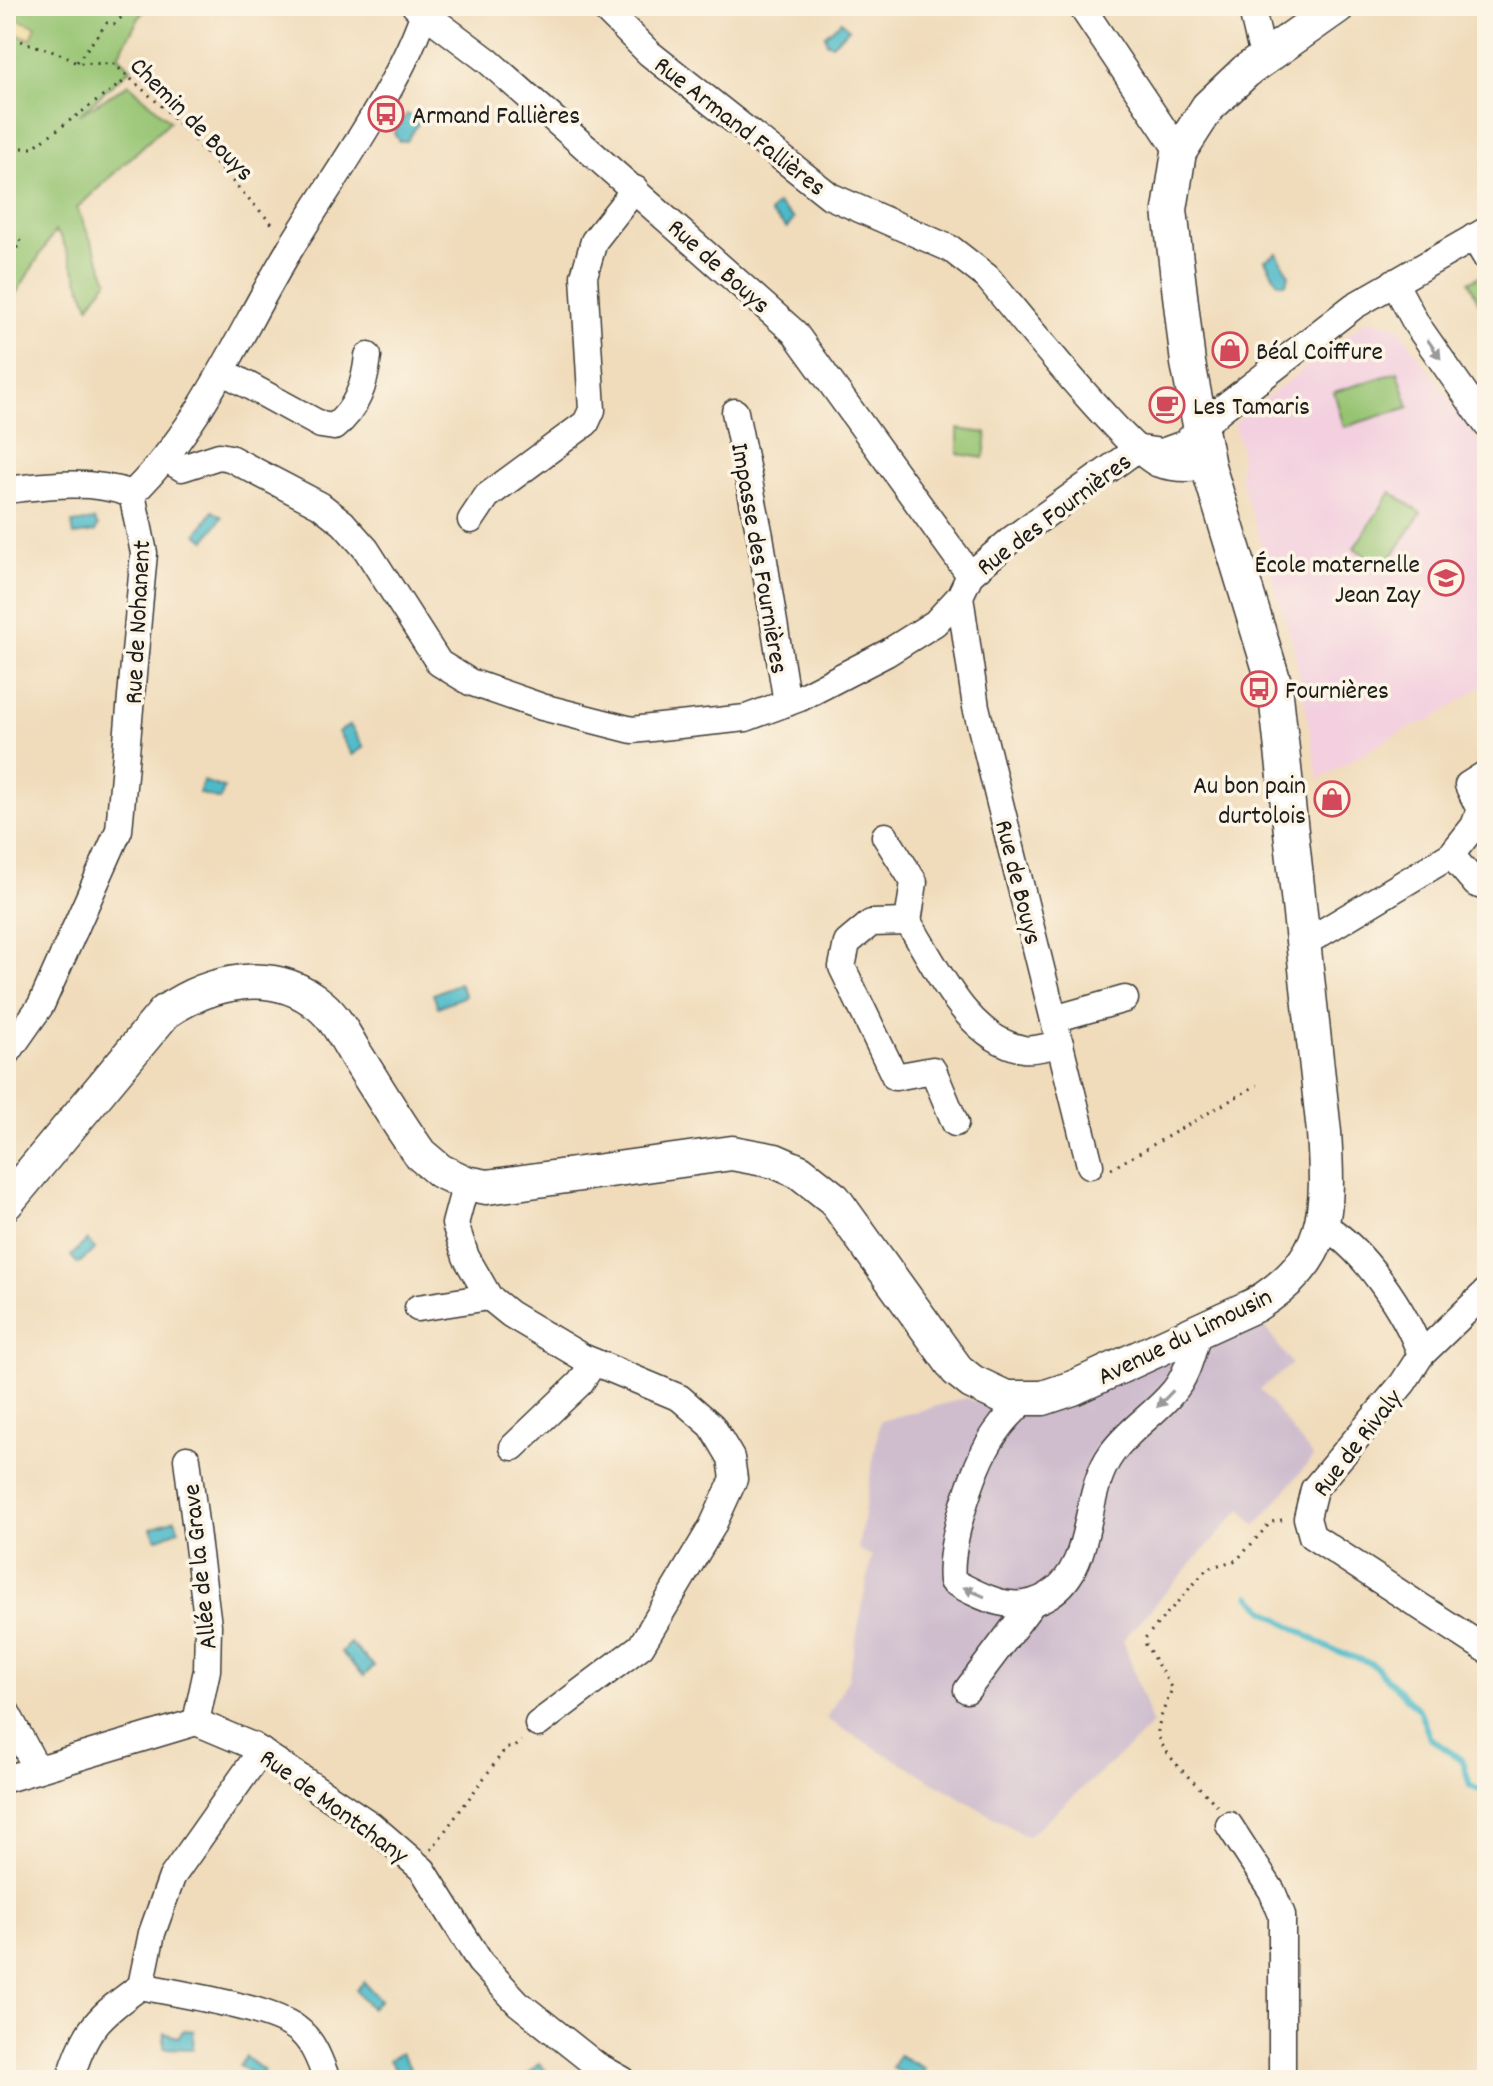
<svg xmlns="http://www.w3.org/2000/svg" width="1493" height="2086" font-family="Dekko,sans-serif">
  <rect width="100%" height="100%" fill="#fcf5e5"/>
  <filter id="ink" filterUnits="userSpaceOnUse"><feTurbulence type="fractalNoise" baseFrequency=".0125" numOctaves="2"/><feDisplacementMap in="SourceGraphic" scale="16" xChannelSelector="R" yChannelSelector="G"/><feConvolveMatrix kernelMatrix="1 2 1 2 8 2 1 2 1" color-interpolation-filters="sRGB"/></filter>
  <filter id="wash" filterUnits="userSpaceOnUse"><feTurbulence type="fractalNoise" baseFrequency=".006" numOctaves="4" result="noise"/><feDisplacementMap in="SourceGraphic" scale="32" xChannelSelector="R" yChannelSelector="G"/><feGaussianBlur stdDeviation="1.8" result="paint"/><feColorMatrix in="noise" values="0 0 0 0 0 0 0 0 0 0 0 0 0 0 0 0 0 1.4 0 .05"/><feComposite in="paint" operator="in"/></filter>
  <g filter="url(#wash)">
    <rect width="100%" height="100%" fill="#f0dcbb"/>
    <g fill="#f3cfdf">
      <path d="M1368,319L1397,325L1487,453V683L1433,719L1400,732L1319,779L1294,647L1240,476L1241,448L1234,423Z"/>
      <path d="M1479,2011L1487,2018V2080H1476Z"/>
    </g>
    <path fill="#cfbdce" d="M1256,1315L1292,1364L1260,1389L1313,1457L1256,1526L1241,1509L1123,1640L1152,1724L1136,1741L1027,1837L826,1719L848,1679L872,1556L858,1549L880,1421L966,1398L1004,1414Z"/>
    <g fill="#96c472" stroke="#597047" stroke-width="2">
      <path d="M6,6H146L118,55L131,68L79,115L129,84L170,121L77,208L108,280L89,306L61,237L55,231L15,295L6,293Z"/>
      <path d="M1485,273L1487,276V319L1469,282Z"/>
      <path d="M1398,372L1409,407L1344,427L1334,392Z"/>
      <path d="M958,429L987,433L984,458L958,454Z"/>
      <path d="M1391,492L1421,513L1384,568L1354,548Z"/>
    </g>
    <path fill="#eeda9e" stroke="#857b5d" stroke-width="2" d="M7,16L36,26L31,39L6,31Z"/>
    <g fill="#4dbac9" stroke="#346b72" stroke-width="2">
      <path d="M841,21L849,29L832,44L827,43L825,35Z"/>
      <path d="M407,114L419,122L407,141H399L394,133Z"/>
      <path d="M777,204L794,219L787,228L770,213Z"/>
      <path d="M1277,253L1289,275L1286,283H1278L1265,260Z"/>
      <path d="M213,511L222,517L206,540L197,534Z"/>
      <path d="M94,520L98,526L95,532L74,535L72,523Z"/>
      <path d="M350,725L364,747L352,755L338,732Z"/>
      <path d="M203,781L224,788L220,800L199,793Z"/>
      <path d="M459,983L465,996L438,1007L433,994Z"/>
      <path d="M87,1240L95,1249L78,1264L71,1256Z"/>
      <path d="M175,1519L179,1530L156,1539L151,1528Z"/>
      <path d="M350,1643L374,1666L364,1676L341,1652Z"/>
      <path d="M364,1982L380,2000L371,2008L356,1990Z"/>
      <path d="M184,2030L194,2031L193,2049L164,2048V2033L178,2037Z"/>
      <path d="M401,2053L415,2076L402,2080L389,2060Z"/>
      <path d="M899,2055L925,2069L919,2080L892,2068Z"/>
      <path d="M246,2057L264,2071L257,2079H251V2074L239,2065Z"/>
      <path d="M539,2063L549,2075L543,2080H523Z"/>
    </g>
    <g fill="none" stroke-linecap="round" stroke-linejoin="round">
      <path stroke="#4dbac9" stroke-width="6" d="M1250,1596L1266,1611L1330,1649L1371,1663L1419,1710L1430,1738L1463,1761L1470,1786L1487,1793"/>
    </g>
  </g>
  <g filter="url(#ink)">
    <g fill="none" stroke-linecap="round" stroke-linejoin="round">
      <defs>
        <g id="minor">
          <path d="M415,6L488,61L794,332L970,575"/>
          <path d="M602,6L649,53L830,196L951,249L987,277C1014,309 1129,454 1159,464C1175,469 1192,469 1208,466"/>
          <path d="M1081,6L1179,152"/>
          <path d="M1251,6L1260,44L1268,55"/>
          <path d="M1474,237L1487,259"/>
          <path d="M1394,282L1417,325L1487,425"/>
          <path d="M222,371L321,425L334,427C357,409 365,384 368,356"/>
          <path d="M735,412L760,536L787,703"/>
          <path d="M1141,449L1162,452L1184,444L1219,411L1354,306L1487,230"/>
          <path d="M165,458L182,468L219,456L230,458L320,505L343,523L366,549L439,663L470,682L542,707L632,730L746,718L800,698L887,653L935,623L960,596L970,575L1012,539L1137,449"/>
          <path d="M6,490C50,485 89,479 132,494"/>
          <path d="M132,494C204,424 241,328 293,244C335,175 403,82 426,6"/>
          <path d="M471,520L487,496L586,423L592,410L584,276L594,241L635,189"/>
          <path d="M960,596L976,707L1090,1165"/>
          <path d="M885,836L914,882L908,922"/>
          <path d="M1451,855L1476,884L1487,887"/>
          <path d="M1303,944L1451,855L1474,826L1480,810L1468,785L1487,773"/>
          <path d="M1054,1019L1125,999"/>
          <path d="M6,1055L41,1005L119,830L144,553L132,494"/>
          <path d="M955,1123L933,1070L895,1077L842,967L847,943L871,923L908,922C937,967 966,1038 1023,1049C1034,1051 1048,1046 1060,1044"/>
          <path d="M466,1183L455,1224L466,1257L489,1297L510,1314L582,1357L680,1398L712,1426L731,1458L734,1479L712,1527L641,1646L538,1724"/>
          <path d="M1324,1226C1363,1248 1406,1312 1421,1355L1403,1383L1314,1489L1307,1518L1312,1536L1487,1650"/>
          <path d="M418,1308L489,1297"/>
          <path d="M1421,1355L1487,1291"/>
          <path d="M1026,1399C1017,1408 1007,1417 1000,1427C975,1458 948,1542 952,1581C983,1598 1016,1616 1049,1595C1096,1566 1081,1495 1112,1453C1128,1430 1155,1414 1173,1392C1188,1375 1192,1351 1199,1330"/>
          <path d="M513,1447L580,1383L594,1362"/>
          <path d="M187,1459L208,1625L207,1670L196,1722"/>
          <path d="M967,1690L1031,1605"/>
          <path d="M6,1711L37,1769"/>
          <path d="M196,1722L253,1746L371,1825L423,1870L480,1962L518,2003L596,2065L623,2080"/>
          <path d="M6,1779L196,1722"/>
          <path d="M1229,1825L1272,1891L1282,1915V2080"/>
          <path d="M141,1986C178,1994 268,2007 296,2028C313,2040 320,2061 327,2080"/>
          <path d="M70,2080C85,2028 98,2017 141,1986L152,1933L172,1877L261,1751"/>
        </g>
        <path id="major" d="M6,1203L165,1012C210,981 274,966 320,1005C336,1018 346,1038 356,1055C377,1088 397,1122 420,1154L440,1171L466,1183L487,1187L732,1153L775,1161L800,1172L834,1199L957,1370L972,1382L1006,1398H1043L1073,1388L1255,1305C1330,1259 1329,1212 1324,1132L1275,686L1208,466L1188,363L1170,210L1179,152L1208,107L1246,71L1338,6"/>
      </defs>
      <use href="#minor" stroke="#3c3934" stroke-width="29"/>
      <use href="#major" stroke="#3c3934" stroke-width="37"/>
      <g stroke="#3c3934" stroke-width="3" stroke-dasharray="2 6" stroke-linecap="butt">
        <path d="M6,36L66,56L76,63L114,64L166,110L275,227"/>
        <path d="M77,62L107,23L114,24L134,6"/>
        <path d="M6,148H32L127,79"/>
        <path d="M6,231L21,242L6,266"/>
        <path d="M1111,1169L1257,1085"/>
        <path d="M1217,1806C1204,1790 1157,1752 1158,1731C1159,1718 1167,1702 1172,1689L1146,1645L1145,1638L1208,1568L1237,1560L1271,1522L1287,1519"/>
        <path d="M431,1850L506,1748H513L521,1741"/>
      </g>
      <use href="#minor" stroke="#fff" stroke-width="26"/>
      <use href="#major" stroke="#fff" stroke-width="34"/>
    </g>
    <defs><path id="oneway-solid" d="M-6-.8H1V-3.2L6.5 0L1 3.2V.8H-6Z" transform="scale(2)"/></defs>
    <g fill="#999">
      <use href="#oneway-solid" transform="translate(1434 349) rotate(55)"/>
      <use href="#oneway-solid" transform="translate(1165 1399) rotate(134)"/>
      <use href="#oneway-solid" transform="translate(974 1592) rotate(-156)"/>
    </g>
  </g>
  <defs>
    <symbol id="bus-ring" viewBox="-11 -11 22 22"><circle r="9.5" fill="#fcf5e5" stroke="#d1495b" stroke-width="1.5"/><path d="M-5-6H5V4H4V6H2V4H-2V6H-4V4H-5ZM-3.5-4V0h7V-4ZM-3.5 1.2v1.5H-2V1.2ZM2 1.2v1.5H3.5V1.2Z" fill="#d1495b"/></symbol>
    <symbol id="shop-ring" viewBox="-11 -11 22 22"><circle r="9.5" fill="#fcf5e5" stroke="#d1495b" stroke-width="1.5"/><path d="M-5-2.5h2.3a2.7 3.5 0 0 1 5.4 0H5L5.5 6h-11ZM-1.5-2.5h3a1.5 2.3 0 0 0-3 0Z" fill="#d1495b"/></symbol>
    <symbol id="cafe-ring" viewBox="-11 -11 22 22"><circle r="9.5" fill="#fcf5e5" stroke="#d1495b" stroke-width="1.5"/><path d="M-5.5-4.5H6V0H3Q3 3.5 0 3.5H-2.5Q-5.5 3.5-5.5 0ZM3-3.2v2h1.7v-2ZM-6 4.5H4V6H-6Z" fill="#d1495b"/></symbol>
    <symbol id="school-ring" viewBox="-11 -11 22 22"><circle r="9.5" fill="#fcf5e5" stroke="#d1495b" stroke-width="1.5"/><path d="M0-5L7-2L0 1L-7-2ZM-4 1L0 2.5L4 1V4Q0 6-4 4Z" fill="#d1495b"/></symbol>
  </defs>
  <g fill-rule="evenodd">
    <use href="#bus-ring" x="366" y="94" width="40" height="40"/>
    <use href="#shop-ring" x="1210" y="330" width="40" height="40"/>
    <use href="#cafe-ring" x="1147" y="385" width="40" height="40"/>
    <use href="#school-ring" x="1426" y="558" width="40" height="40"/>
    <use href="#bus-ring" x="1239" y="669" width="40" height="40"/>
    <use href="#shop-ring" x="1312" y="779" width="40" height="40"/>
  </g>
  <g text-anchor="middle" stroke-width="7" stroke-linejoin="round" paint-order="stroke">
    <g font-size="26" fill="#1c1c1c" stroke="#fcf5e5" text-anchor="start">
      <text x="412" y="123">Armand Fallières</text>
      <text x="1256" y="359">Béal Coiffure</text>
      <text x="1193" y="414">Les Tamaris</text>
      <text x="1420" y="572" text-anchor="end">École maternelle<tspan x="1420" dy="30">Jean Zay</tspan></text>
      <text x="1285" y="698">Fournières</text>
      <text x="1306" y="793" text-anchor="end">Au bon pain<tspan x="1306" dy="30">durtolois</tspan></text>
    </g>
    <g font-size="26" fill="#1c1c1c" stroke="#fcf5e5">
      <text transform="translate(193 118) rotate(45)" y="9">Chemin de Bouys</text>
      <text transform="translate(741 125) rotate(38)" y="9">Rue Armand Fallières</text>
      <text transform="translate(720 265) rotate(42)" y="9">Rue de Bouys</text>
      <text transform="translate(1053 513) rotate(-37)" y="9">Rue des Fournières</text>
      <text transform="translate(761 558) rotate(80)" y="9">Impasse des Fournières</text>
      <text transform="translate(136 622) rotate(-87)" y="9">Rue de Nohanent</text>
      <text transform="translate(1020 882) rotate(76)" y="9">Rue de Bouys</text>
      <text transform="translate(1184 1335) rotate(-26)" y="9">Avenue du Limousin</text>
      <text transform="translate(1356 1442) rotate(-52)" y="9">Rue de Rivaly</text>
      <text transform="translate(198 1567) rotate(-96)" y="9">Allée de la Grave</text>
      <text transform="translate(335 1805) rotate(36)" y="9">Rue de Montchany</text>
    </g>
  </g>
  <rect width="1493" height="2086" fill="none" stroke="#fcf5e5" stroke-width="32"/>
</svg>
